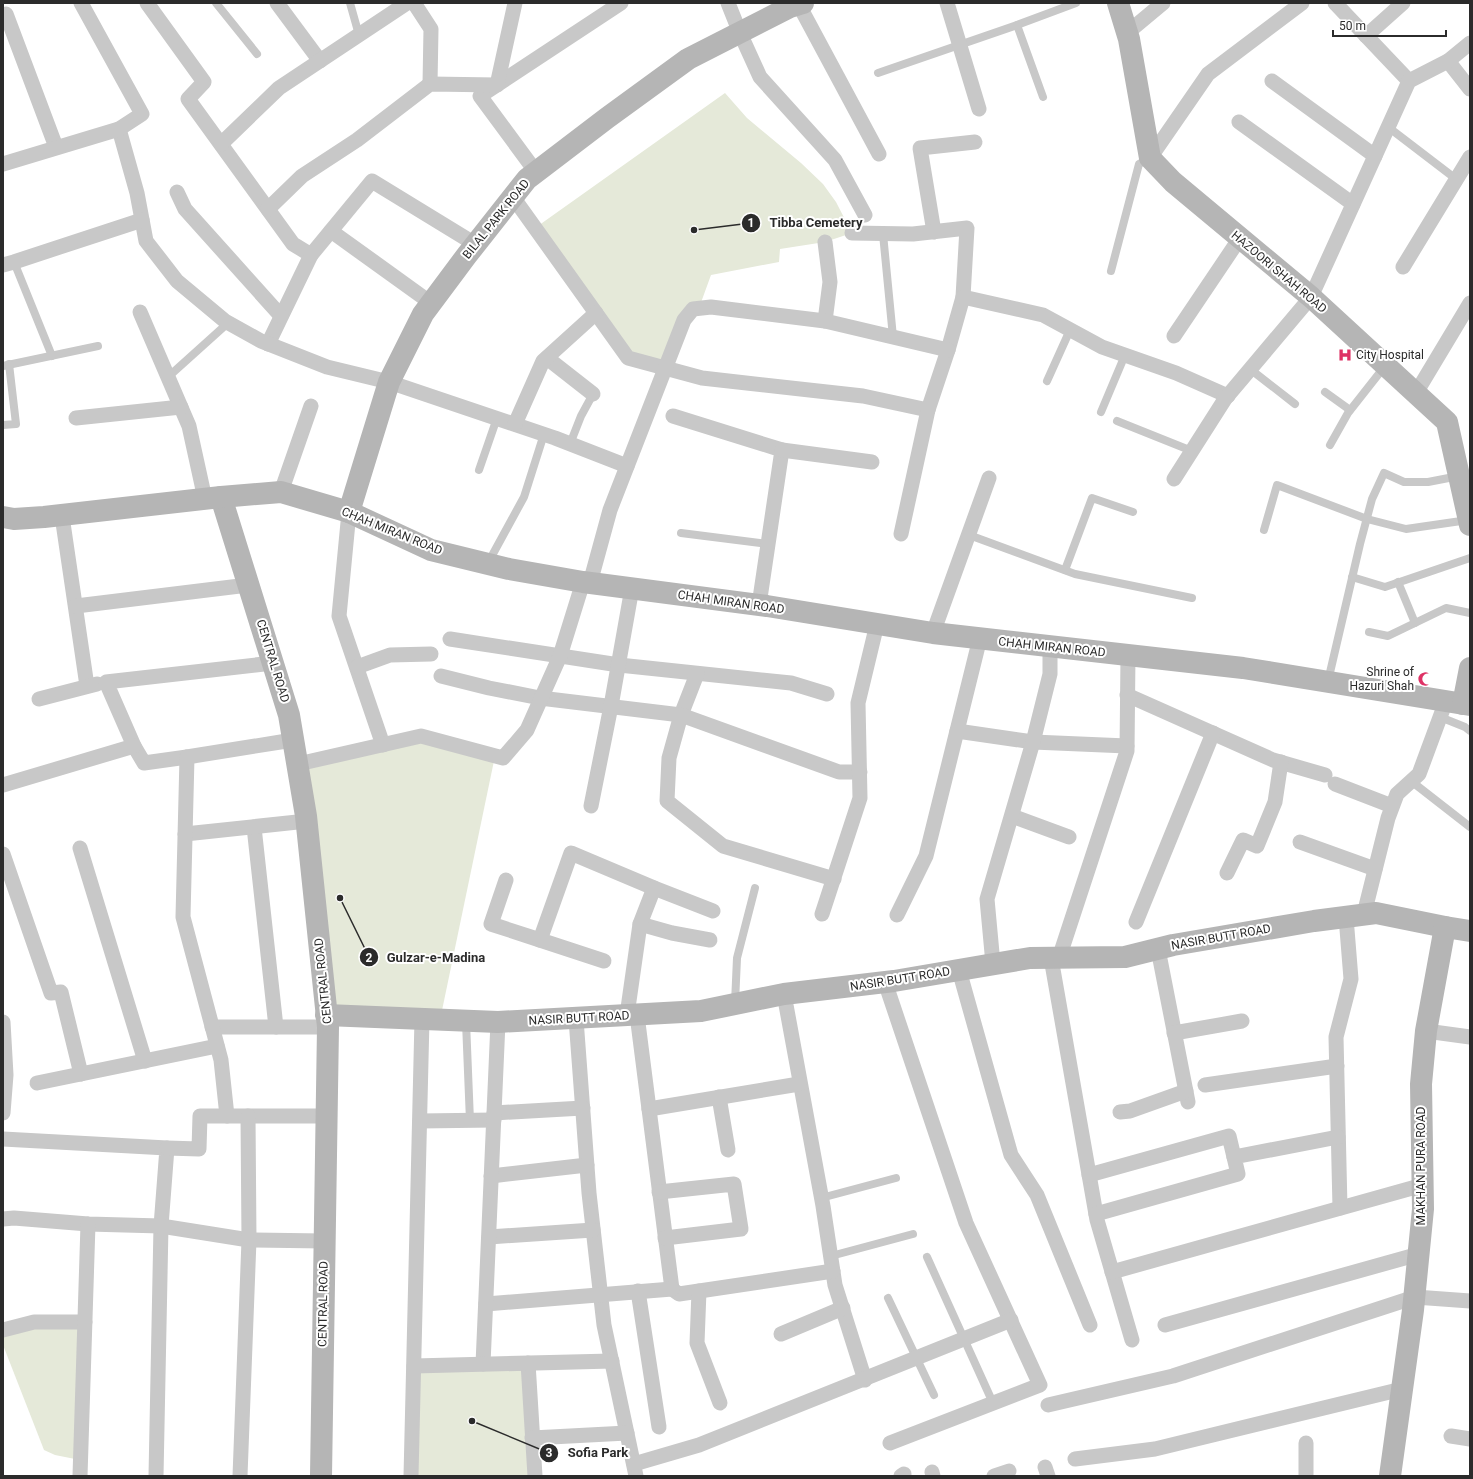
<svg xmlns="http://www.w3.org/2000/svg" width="1473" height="1479" font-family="Roboto,sans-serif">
  <rect width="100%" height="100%" fill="#fff"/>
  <g fill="#e5e9d9">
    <path d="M725,93L747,118L801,163L823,184L836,202L852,233L825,242L780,249L779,262L711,275L699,308L665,369L628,358L535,228Z"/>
    <path d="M421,736L495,756L440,1020L326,1015L298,764Z"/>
    <path d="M85,1322L80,1460L55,1455L44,1450L3,1345V1331Z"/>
    <path d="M528,1363L535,1476H411L414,1366Z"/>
  </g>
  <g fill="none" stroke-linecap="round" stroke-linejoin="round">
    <g stroke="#c8c8c8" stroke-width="8">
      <path d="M216,3L257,54"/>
      <path d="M350,3L359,35"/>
      <path d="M878,73L1017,25"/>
      <path d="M1043,97L1017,25L1076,3"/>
      <path d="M1388,127L1456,179"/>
      <path d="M883,234L893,337"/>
      <path d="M14,262L52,356"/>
      <path d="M1111,271L1139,164L1150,158"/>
      <path d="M3,366L98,346"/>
      <path d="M1250,369L1295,404"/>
      <path d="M168,377L228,323"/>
      <path d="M1047,381L1070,330"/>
      <path d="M1325,392L1350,410"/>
      <path d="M1101,412L1125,355"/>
      <path d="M1117,421L1192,451"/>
      <path d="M3,425L16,424L9,364"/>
      <path d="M570,444L581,416L593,394"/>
      <path d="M1330,445L1348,413L1385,366"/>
      <path d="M479,470L497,418"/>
      <path d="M1264,530L1277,485L1367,519L1406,529L1468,520"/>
      <path d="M681,533L768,544"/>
      <path d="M969,535L1075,574L1192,598"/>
      <path d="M488,563L524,497L544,434"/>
      <path d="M1065,570L1092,498L1133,512"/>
      <path d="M1352,577L1385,587L1470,558"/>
      <path d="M1398,582L1415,623"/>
      <path d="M1369,632L1388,636L1446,608L1470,613"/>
      <path d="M1328,681L1360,544L1372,499L1384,473L1404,482H1428L1459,476"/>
      <path d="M1440,717L1465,727L1470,731"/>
      <path d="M1411,781L1470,827"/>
      <path d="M735,1003L737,958L755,888"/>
      <path d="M466,1022L470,1121"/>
      <path d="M821,1198L896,1178"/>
      <path d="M831,1256L913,1234"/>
      <path d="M927,1257L993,1403"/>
      <path d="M888,1298L934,1395"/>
    </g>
    <g stroke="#c8c8c8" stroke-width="15">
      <path d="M147,3L204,82L188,99L293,244L311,255L268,344"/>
      <path d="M277,3L320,61"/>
      <path d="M414,3L431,29L430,84"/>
      <path d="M728,3L740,33L760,77L835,160L865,215"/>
      <path d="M947,3L979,109"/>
      <path d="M1335,3L1409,81"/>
      <path d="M799,5L879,154"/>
      <path d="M6,14L56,147"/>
      <path d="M1127,33L1163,3"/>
      <path d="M1366,36L1403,3"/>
      <path d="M1448,61L1470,89"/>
      <path d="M1272,81L1375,156"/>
      <path d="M1239,122L1353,204"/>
      <path d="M119,129L137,193L146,241L177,281L225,321L261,341L327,367L389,382L555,438L627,466"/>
      <path d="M221,144L279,88L407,3"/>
      <path d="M1150,158L1208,74L1302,3"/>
      <path d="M3,164L119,129L142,114L81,3"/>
      <path d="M536,172L480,96L621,3"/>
      <path d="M177,192L185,209L281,316"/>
      <path d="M513,197L628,358L702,378L863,396L928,410"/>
      <path d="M268,209L302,176L357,140L430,84L497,85L515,3"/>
      <path d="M331,231L431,303"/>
      <path d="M934,232L920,148L975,142"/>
      <path d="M852,233L913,234L967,228L963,297L948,350L928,410L901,534"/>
      <path d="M825,242L830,282L825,321"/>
      <path d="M311,255L372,181L475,244"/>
      <path d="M3,265L14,262L142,220"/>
      <path d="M1403,267L1470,157"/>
      <path d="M963,297L1043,315L1102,347L1176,373L1228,396"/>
      <path d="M140,312L189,426L205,499"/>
      <path d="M1174,336L1240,238"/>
      <path d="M547,358L593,394"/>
      <path d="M1416,393L1470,303"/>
      <path d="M673,416L782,450L759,605"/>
      <path d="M76,418L181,407"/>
      <path d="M515,424L543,361L596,313"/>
      <path d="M782,450L872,462"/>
      <path d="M1174,479L1225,399L1311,297L1409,81L1448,61L1470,43"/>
      <path d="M281,492L311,406"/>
      <path d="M349,512L339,616L383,745"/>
      <path d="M62,516L87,686"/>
      <path d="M590,583L610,510L684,320L693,309L711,307L825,321L948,350"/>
      <path d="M76,606L248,585"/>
      <path d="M933,633L989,478"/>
      <path d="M450,639L619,665L791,683L827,694"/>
      <path d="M357,667L390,655L431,654"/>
      <path d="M697,674L681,715L669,758L667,801L723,846L834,879"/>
      <path d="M441,676L489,688L540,698L681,715L839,772H860"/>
      <path d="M1127,695L1273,760L1325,775"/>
      <path d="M39,699L97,684"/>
      <path d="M957,731L1033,742L1127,746"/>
      <path d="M187,757L144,763L134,746L106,682L273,663"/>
      <path d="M298,764L421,736L503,758L527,730L560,656L583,582"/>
      <path d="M1335,784L1392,806"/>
      <path d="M3,785L134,746"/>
      <path d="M591,806L611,706L632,588"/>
      <path d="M1012,816L1069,837"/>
      <path d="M254,827L276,1027"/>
      <path d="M185,834L307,821"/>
      <path d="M1300,842L1375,869"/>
      <path d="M80,848L145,1061"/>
      <path d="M3,854L51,993L61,992L81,1074"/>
      <path d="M1227,873L1243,840L1257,846L1275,802L1281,762"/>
      <path d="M506,880L491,924L540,940"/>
      <path d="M822,914L860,798L858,703L877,624"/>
      <path d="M1364,914L1388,818L1397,794L1419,774L1446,701"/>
      <path d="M897,915L926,856L980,638"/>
      <path d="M1136,922L1213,733"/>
      <path d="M640,924L672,933L710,940"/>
      <path d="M1158,949L1188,1102"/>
      <path d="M1051,958L1097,1220L1132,1340"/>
      <path d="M1059,958L1127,751L1128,655"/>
      <path d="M604,961L540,940L571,853L654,888"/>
      <path d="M993,964L987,899L1033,742L1050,674V646"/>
      <path d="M959,970L1011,1155L1037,1195L1090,1325"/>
      <path d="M885,982L966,1223L1040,1385L890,1443"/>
      <path d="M784,994L823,1206L835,1285L865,1380"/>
      <path d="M627,1015L640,924L654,888L713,911"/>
      <path d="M637,1015L672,1289L679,1294L833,1271"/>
      <path d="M576,1019L589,1193L604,1325L636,1476"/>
      <path d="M3,1022L6,1075L3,1113"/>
      <path d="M212,1027H328"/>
      <path d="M1426,1031L1470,1037"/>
      <path d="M1174,1033L1242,1021"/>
      <path d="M37,1083L217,1046"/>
      <path d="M1205,1085L1337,1066"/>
      <path d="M719,1097L728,1150"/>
      <path d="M649,1109L799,1084"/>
      <path d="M1120,1112L1130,1111L1186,1091"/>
      <path d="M494,1113L583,1108"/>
      <path d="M227,1116L221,1060L183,917L187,757L293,740"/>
      <path d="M420,1121L494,1120"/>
      <path d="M3,1139L167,1148L161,1226L156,1476"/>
      <path d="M167,1148L199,1149L200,1116H326"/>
      <path d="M1089,1175L1229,1136L1234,1157"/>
      <path d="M491,1176L587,1165"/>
      <path d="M659,1192L734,1184L741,1229L665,1238"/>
      <path d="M1340,1208L1336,1037L1351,979L1346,917"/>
      <path d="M1096,1214L1238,1174L1234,1157L1338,1137"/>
      <path d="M3,1219L14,1218L88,1224L161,1226L249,1240L324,1241"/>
      <path d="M489,1237L593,1230"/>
      <path d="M1112,1272L1423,1185"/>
      <path d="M638,1291L659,1427"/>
      <path d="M699,1291L697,1343L720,1403"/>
      <path d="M486,1304L672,1289"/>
      <path d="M1165,1325L1419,1254"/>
      <path d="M3,1330L34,1322H85"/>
      <path d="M781,1334L843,1308"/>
      <path d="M528,1363L535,1476"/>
      <path d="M483,1364L498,1022"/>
      <path d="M414,1366L612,1361"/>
      <path d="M1048,1405L1173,1376L1415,1297L1470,1301"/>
      <path d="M1451,1436L1470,1439"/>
      <path d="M532,1438L627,1433"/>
      <path d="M1306,1443V1476"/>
      <path d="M1075,1459L1155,1449L1402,1389"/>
      <path d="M634,1464L699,1445L1011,1320"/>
      <path d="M1045,1467L1048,1476"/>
      <path d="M932,1472L933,1476"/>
      <path d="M80,1476L88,1224"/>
      <path d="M240,1476L249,1240L248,1116"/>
      <path d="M411,1476L422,1019"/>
      <path d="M901,1476L904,1474"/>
      <path d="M994,1476L1009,1471"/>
    </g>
    <g stroke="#b5b5b5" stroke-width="22">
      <path d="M1118,3L1129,39L1150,158L1173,182L1311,297L1447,422L1470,525"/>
      <path d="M221,497L289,715L306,816L328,1027L321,1476"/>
      <path d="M349,512L389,382L423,314L467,255L527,179L607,118L688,59L790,7L803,3"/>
      <path d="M3,517L14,519L44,517L221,497L281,492L349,512L431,550L509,569L583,582L767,606L933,633L1243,668L1470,705"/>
      <path d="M1463,704L1470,668"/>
      <path d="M326,1015L498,1022L701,1011L784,994L894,981L1030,958L1125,957L1173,945L1314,921L1376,913L1445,927L1470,931"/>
      <path d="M1390,1476L1413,1310L1423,1209L1421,1084L1426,1031L1445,927"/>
    </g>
  </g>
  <defs>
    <symbol id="hospital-bare" viewBox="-9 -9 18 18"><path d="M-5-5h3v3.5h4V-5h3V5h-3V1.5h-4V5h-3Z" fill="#de3265" stroke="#fff" stroke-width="2.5" paint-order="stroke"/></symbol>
    <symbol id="mosque-bare" viewBox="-9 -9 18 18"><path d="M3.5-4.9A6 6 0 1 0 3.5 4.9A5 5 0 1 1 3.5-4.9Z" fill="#de3265" stroke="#fff" stroke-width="2.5" paint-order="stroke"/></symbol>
  </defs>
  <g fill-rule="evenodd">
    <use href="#hospital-bare" x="1335" y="345" width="20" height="20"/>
    <use href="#mosque-bare" x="1415" y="669" width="20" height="20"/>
  </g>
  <g text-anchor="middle" stroke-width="4" stroke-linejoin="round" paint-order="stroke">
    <g font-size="12" fill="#2b2b2b" stroke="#fff">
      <text transform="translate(496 219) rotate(-51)" y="4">BILAL PARK ROAD</text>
      <text transform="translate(1279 272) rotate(40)" y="4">HAZOORI SHAH ROAD</text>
      <text transform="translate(392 531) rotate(22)" y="4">CHAH MIRAN ROAD</text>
      <text transform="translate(731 602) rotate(8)" y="4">CHAH MIRAN ROAD</text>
      <text transform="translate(1052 647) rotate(6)" y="4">CHAH MIRAN ROAD</text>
      <text transform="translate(273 661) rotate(73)" y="4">CENTRAL ROAD</text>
      <text transform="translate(1221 937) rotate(-10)" y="4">NASIR BUTT ROAD</text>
      <text transform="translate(900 979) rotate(-9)" y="4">NASIR BUTT ROAD</text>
      <text transform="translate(323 981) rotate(-96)" y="4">CENTRAL ROAD</text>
      <text transform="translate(579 1018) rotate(-3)" y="4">NASIR BUTT ROAD</text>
      <text transform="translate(1421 1166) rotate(-90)" y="4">MAKHAN PURA ROAD</text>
      <text transform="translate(323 1304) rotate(-89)" y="4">CENTRAL ROAD</text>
    </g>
    <g font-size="12" fill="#2b2b2b" stroke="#fff" text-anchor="start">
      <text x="1356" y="359">City Hospital</text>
      <text x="1414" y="676" text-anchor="end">Shrine of<tspan x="1414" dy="14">Hazuri Shah</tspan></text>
    </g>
  </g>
  <path fill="none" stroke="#2b2b2b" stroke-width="1.5" d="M694 230L751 223M340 898L369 957M472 1421L549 1453"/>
  <g fill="#2b2b2b" stroke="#fff" stroke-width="1.5">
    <circle cx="694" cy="230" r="4"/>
    <circle cx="340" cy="898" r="4"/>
    <circle cx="472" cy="1421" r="4"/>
    <circle cx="751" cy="223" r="10"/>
    <circle cx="369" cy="957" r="10"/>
    <circle cx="549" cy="1453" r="10"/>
  </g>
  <g font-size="12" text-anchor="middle" font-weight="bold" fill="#fff">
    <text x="751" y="227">1</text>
    <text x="369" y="962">2</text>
    <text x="549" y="1457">3</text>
  </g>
  <g font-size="13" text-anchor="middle" font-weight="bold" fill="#2b2b2b" stroke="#fff" stroke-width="4" stroke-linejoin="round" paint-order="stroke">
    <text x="816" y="227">Tibba Cemetery</text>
    <text x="436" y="962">Gulzar-e-Madina</text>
    <text x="598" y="1457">Sofia Park</text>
  </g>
  <rect width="1473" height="1479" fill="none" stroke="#2b2b2b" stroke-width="8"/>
  <path d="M1333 30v6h113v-6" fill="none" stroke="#2b2b2b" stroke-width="2"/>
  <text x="1339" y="30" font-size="12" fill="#2b2b2b" stroke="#ffffff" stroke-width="3" paint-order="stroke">50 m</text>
</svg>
